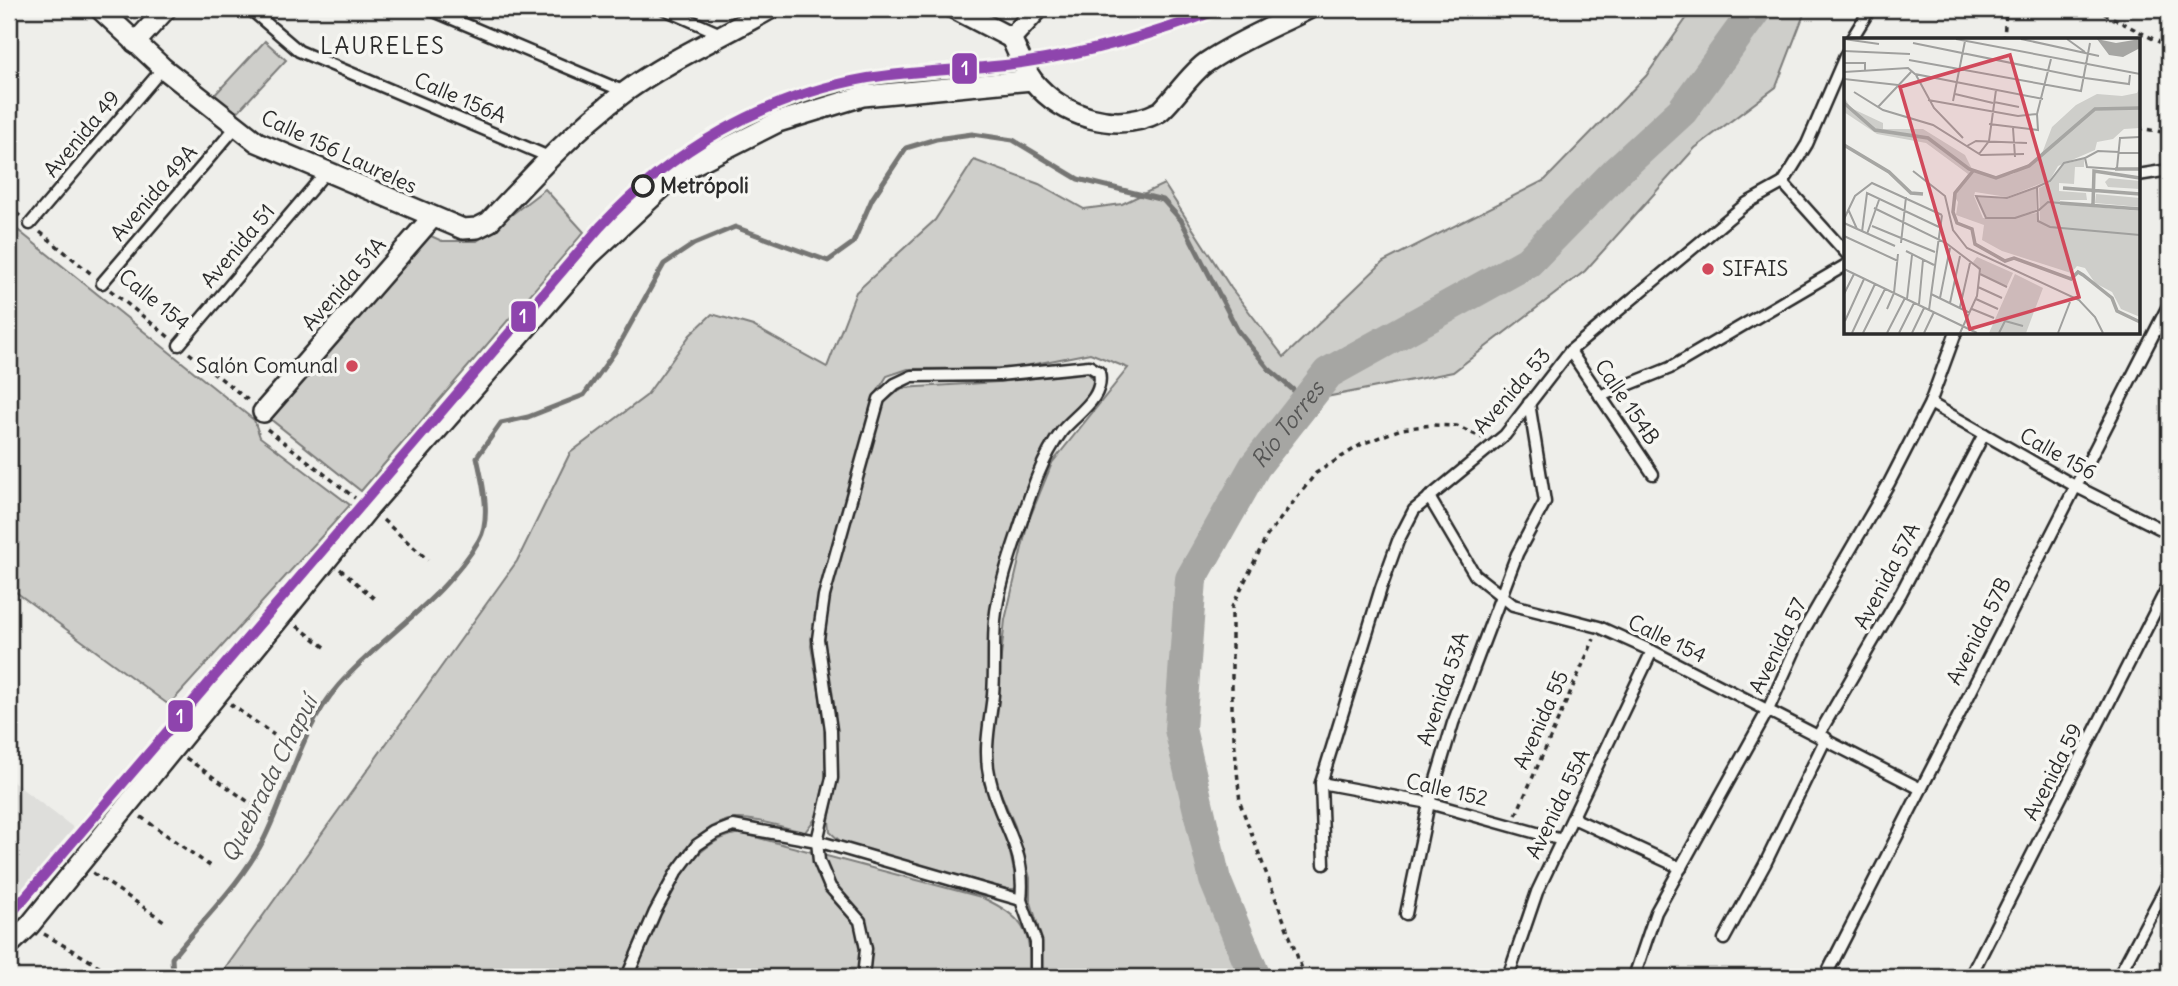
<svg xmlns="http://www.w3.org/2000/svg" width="2178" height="986" font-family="Delius,sans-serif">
  <rect width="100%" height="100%" fill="#eeeeea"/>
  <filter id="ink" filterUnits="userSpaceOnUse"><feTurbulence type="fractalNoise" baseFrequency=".0143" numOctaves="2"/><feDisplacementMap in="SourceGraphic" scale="14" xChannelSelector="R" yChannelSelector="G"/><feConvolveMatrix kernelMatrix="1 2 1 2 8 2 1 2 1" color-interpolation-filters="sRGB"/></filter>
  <g filter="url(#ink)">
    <path fill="#dededb" d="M9,779L78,831L9,910Z"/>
    <g fill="#cececa" stroke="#7c7c7a" stroke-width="2">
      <path d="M1693,9H1806L1776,87L1695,148L1585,271L1453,372L1306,401L1255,466L1191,579L1180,729L1215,880L1255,977H1040L1038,926L1030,899V878L1015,826L995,780L990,757L1005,620L1028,522L1052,463L1128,368L1090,353L1015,368L908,369L887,376L874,397L819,591L811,646L824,720L826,774L817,816L805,832C784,828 757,818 736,819C678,823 641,931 622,977H225L222,973L517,561L570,453L646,396L690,335L712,314L753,326L827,367L856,292L935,220L974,160L1039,184L1084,209L1122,204L1164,184L1231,288L1284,357L1383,262L1545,180L1646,76Z"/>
      <path d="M265,41L286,60L230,120L210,100Z"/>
      <path d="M545,189L584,232L361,491L264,414L422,232L442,241H477Z"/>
      <path d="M9,223L254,420L260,437L350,505L169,705L9,587Z"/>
      <path d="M1088,372L1093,380L1092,390L1044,452L1031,476L1014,523L991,621L989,691L981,761L984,783L1005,830L1017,885L1015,889H1008L858,849L841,842L830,832L829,820L837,778L836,735L824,644L829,598L884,403L902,388L998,382Z"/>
      <path d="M740,833L981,897C1023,917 1033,930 1029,977H632C654,926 678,843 740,833Z"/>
    </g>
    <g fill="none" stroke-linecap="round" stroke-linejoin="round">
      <path stroke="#757573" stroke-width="5" d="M173,977L172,958C202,920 240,885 263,841C289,790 300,729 339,685C383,635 445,599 479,540C492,518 482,480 477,457L501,423L528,417L584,395L616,350L664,264L694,244L735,227L828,261L853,243L872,199L906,148L936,139L972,134L1013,140L1078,179L1163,200L1181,220L1238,331L1269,369L1306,401"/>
      <path stroke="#a6a6a3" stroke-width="32" id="s1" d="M1255,977L1215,880L1180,729L1191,579L1255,466L1328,373L1528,262L1617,171L1682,111L1756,9"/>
      <defs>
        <g id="service">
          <path d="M250,9L299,51L549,157"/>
          <path d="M429,9L625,92"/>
          <path d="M664,9L721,34"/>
          <path d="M1851,40L1870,9"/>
          <path d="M2138,175L2169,170"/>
          <path d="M1783,183L1846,253"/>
          <path d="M30,224L163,68"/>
          <path d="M102,283L235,128"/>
          <path d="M179,345L326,172"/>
          <path d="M1570,351L1653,474"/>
          <path d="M1600,396L1670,368L1846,265"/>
          <path d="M1930,403L2075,486L2169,533"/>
          <path d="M1429,497L1475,575L1513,605L1599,627L1652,651L1921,789"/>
          <path d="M1819,734L1901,593L1984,434"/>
          <path d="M1321,783L1429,803L1562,840"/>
          <path d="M1573,818L1681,868"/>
          <path d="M1324,864L1321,783L1381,588L1398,541L1414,510L1505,435L1570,351L1747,203L1783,183L1807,144L1846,54"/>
          <path d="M1406,914L1429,803L1453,723L1517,554L1545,502L1529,403"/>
          <path d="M1724,939L1765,864L1826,738"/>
          <path d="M627,977L655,912L676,873L697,845L715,833L733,826L817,841L1021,900L1036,942V977"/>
          <path d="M863,977L866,949L860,921L830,887L819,861L817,841L832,778L831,730L818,639L824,596L879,399L895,384L912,376L999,375L1089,366L1099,372C1105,398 1077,413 1062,431C1042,458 1031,492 1021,523C1011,553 998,589 995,620C993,645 995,670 993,695C990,723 983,750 990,779C1000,825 1027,847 1021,900"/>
          <path d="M1508,977L1537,892L1652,651"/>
          <path d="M1634,977L1656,912L1768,710L1804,630L1889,483L1930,403L1956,332"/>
          <path d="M1825,977L2169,304"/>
          <path d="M1970,977L2169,584"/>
          <path d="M2118,977L2169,881"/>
        </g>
        <g id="minor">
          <path d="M100,9L163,68L257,142L463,229L477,228L489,222C532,176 574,130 625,92C670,59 722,37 770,9"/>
          <path d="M955,9L1011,38"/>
          <path d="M1011,38C1018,52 1023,68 1033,81C1063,117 1116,134 1159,112C1168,107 1191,72 1207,62C1238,41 1275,26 1308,9"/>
          <path d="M1011,38L1038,9"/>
          <path d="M135,43L166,9"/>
          <path d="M263,412L431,219"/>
          <path d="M9,945L29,926L369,508L589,256L679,172L778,122L863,96L1032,80"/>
        </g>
      </defs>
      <use href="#service" stroke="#2b2b2b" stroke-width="15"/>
      <use href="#minor" stroke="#2b2b2b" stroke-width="24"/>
      <g stroke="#2b2b2b" stroke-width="3.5" stroke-dasharray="5 5" stroke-linecap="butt">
        <path d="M2095,9L2169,47"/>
        <path d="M2004,40L2006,9"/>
        <path d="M2138,128L2169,133"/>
        <path d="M9,207L20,216"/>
        <path d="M40,232L94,276"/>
        <path d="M110,290L170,338"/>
        <path d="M189,353L249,401"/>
        <path d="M267,429L355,498"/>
        <path d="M383,520L428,560"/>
        <path d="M340,569L377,601"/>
        <path d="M297,626L329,650"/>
        <path d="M230,704L274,735"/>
        <path d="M186,758L253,805"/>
        <path d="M1516,815L1594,639"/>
        <path d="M141,817L210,866"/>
        <path d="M93,873L167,923"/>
        <path d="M44,934L118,977"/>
        <path d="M1305,977L1240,803L1232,715V607L1267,536L1316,473L1362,444L1401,429L1432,425L1457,426L1482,438"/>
      </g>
      <use href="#service" stroke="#f6f6f2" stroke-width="10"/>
      <use href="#minor" stroke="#f6f6f2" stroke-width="19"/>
      <defs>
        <path id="rail-1" d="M9,916L600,227C670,151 765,96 868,78C919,70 970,70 1021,63C1089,53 1156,34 1220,9"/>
      </defs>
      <use href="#rail-1" stroke="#f6f6f2" stroke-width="16"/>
      <use href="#rail-1" stroke="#8e44ad" stroke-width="10"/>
    </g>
  </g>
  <circle fill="#f6f6f2" stroke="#2b2b2b" stroke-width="3.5" cx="643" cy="186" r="10"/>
  <g fill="#d1495b" stroke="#f6f6f2" stroke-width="2.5">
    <circle cx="1708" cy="269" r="7"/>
    <circle cx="352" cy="366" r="7"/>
  </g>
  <g text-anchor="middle" stroke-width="7" stroke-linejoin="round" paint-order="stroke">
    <g font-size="21" fill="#2b2b2b" stroke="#f6f6f2">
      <text transform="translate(460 98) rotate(23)" y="7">Calle 156A</text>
      <text transform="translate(82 134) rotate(-50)" y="7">Avenida 49</text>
      <text transform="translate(339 152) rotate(25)" y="7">Calle 156 Laureles</text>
      <text transform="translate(154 193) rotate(-49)" y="7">Avenida 49A</text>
      <text transform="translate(238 246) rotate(-50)" y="7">Avenida 51</text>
      <text transform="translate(344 284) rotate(-49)" y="7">Avenida 51A</text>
      <text transform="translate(154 300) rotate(39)" y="7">Calle 154</text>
      <text transform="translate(1512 391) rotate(-49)" y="7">Avenida 53</text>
      <text transform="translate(1627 402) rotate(56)" y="7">Calle 154B</text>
      <text transform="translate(2058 454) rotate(29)" y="7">Calle 156</text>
      <text transform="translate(1887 576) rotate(-62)" y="7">Avenida 57A</text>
      <text transform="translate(1979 631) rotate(-63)" y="7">Avenida 57B</text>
      <text transform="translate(1667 639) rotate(26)" y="7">Calle 154</text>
      <text transform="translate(1778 646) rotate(-64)" y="7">Avenida 57</text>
      <text transform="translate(1443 689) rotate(-71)" y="7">Avenida 53A</text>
      <text transform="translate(1541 720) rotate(-66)" y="7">Avenida 55</text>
      <text transform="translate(2053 772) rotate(-63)" y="7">Avenida 59</text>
      <text transform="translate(1447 790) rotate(13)" y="7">Calle 152</text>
      <text transform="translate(1558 804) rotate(-64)" y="7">Avenida 55A</text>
    </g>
    <g font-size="21" font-weight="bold" fill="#2b2b2b" stroke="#f6f6f2" text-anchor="start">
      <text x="660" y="193">Metrópoli</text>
    </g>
    <g font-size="21" fill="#2b2b2b" stroke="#f6f6f2" text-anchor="start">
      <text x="1722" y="276">SIFAIS</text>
      <text x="338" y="373" text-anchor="end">Salón Comunal</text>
    </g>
    <g font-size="23" letter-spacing="2" fill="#2b2b2b" stroke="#f6f6f2">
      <text x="383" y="54">LAURELES</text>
    </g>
    <g font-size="23" font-style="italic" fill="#565655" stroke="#f6f6f2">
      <text dy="8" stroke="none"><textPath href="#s1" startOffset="593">Río Torres</textPath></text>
      <text transform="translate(269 779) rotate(-63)" y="8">Quebrada Chapuí</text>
    </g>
  </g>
  <g transform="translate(1844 38)">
    <rect width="296" height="296" fill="#eeeeea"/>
    <path d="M296,49V90L280,91L269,101L253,104L251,112L214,128L206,142L163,159L131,154L130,158L139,180L193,175L196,184L195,150L205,145L220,126L240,121V129H231L230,146L215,145V153L242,155L243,162H216V166L296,173V279L277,271L268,254L251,245L241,230L233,228L227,235L158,213L138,202L140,187L112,177L114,164L109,156L124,136L82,105L33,96L0,74V59L7,70L39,85V91H79L121,117L129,133L152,140L169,136L197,118L208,89L232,67L253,56L278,58L293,55ZM265,140L296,143V151L264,149L261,144ZM192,150V172L171,179L142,180L132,158L163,161ZM252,156L296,160V169L251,165ZM133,219L169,235L163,248L138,237L129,224ZM171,236L199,250L182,295H145Z" fill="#cececa"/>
    <path d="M253,1L272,5L296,1V10L279,19L265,17Z" fill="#a6a6a3"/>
    <path fill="none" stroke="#a6a6a3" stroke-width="3.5" d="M0,65L31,92L84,100L125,131L152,140L185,128L251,71L296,70M0,107L45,134L67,155L79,156M271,131H296M129,133L111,155L109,174L113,185L128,191L131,206L161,223L170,220L227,241L234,234L239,237L268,260L273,273L296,284M219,150L296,156M216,165L296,171M249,167L250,133L296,140"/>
    <path fill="none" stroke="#a0a09e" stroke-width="2" d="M0,1L35,6M112,1L296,36M177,1L255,18M223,1L241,14M69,5L241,40L285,46L286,37M0,13L66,16M65,22L237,53L246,5M0,25H21V33M0,34L64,30L71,36L199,61M72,37L90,70L119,100M0,41L54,47M10,54L39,72L89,87L137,117L180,116M111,56L149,65M84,62L174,78L193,76M109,63L121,3M150,64L175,69M34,69L67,34M145,86L194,92L193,76L207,21M169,90L171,119M123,108L132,103L183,105M135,116L145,103L152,52M241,120L220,125L206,143L193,149L194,183L206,189L296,197M273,130L276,100L296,99M271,131L243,129L241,120L254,113L296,115M69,133L101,158L109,192L123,210L235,262L251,279L259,295M193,149L163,160L132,158L142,180H171L195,172L204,164L216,165M30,170L102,205L136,231L133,258L116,295M4,171L13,191M0,181L11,158L28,145L98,177M0,185L51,208M28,188L91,214M18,194L23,155L95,189M23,196L35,162M0,198L54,223M57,205L62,159M62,213L90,227M0,231L133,295M136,236L163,249M134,249L158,260M0,256L10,236M87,256L126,275M96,260L106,210M63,261L68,217M132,261L154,271M106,265L116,218M75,266L79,222M116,269L126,225M43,271L50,255L54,216M128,271L150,280M85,272L98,177M1,283L20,241M8,295L31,246M19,295L41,251M43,295L61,260M55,295L70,265M68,295L80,270M80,295L90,274M155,295L161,283L179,288M214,295L226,264"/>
    <path fill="#d1495b" fill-opacity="0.15" stroke="#d1495b" stroke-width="3.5" d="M166,17L235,259L126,291L56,49Z"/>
    <rect width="296" height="296" fill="none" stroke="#2b2b2b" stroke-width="3.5"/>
  </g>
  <g stroke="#f6f6f2" stroke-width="2.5">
    <rect x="951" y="52" width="27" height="33" rx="7" fill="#8e44ad"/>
    <rect x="510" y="300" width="27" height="33" rx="7" fill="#8e44ad"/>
    <rect x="167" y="699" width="27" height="34" rx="7" fill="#8e44ad"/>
  </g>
  <g font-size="19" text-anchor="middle" font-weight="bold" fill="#fff">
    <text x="965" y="75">1</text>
    <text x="523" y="323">1</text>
    <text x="180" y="723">1</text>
  </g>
  <rect width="2178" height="986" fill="none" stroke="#f6f6f2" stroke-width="35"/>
  <rect x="18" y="18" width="2143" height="951" fill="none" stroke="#2b2b2b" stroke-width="2.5" filter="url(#ink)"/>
</svg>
